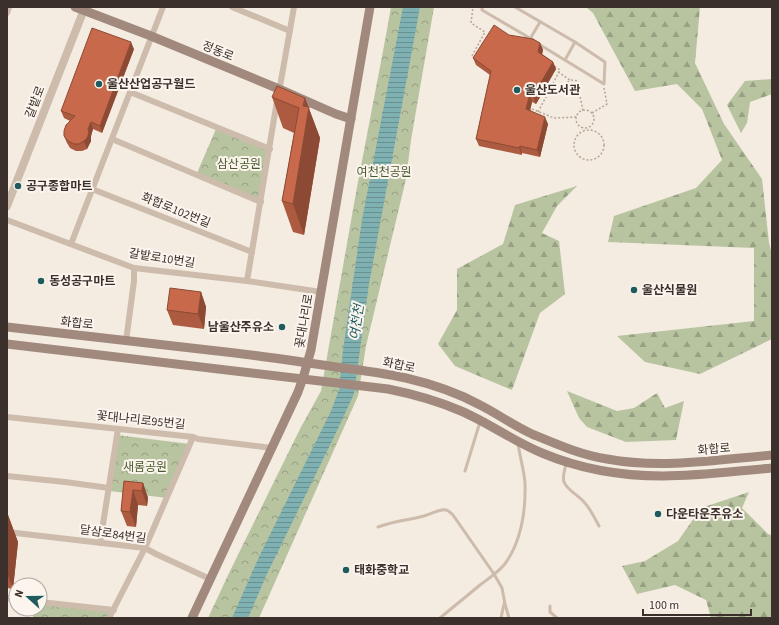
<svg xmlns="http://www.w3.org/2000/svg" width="779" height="625" font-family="'Source Sans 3','Noto Sans KR',sans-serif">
  <defs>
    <pattern id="forest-firs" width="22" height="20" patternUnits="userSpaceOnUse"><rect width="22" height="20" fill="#b8c4a0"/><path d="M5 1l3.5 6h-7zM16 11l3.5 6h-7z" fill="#97a083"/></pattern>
    <pattern id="park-crowns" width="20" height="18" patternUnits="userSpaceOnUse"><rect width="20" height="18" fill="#b8c4a0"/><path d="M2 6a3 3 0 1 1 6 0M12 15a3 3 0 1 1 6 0" fill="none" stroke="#97a083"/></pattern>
    <pattern id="water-rules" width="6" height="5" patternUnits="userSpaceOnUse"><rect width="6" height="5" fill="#7fb0b2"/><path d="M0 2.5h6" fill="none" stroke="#699091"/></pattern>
  </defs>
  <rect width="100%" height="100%" fill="#f4ebe1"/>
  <g fill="url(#forest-firs)">
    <path d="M586,7H700L695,63L724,124L762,179L769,243L772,254V339L700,374L645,362L617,336L754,321V248L608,242L614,216L696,188L722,160L702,109L677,84L635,91L593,13Z"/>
    <path d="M772,79V94L750,102L747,123L741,133L727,105L745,81Z"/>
    <path d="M577,186L557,206L542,233L559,241L565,294L540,313L512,390L455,366L438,344L457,310V269L503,244L515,205Z"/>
    <path d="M567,391L617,411L634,408L657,393L665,408L684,401L676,440L626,442L587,427L579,418Z"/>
    <path d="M749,492L742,508L768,534L772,535V618H711L706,600L675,585L637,594L622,566L645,561L678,541L701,508Z"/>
  </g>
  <g fill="url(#park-crowns)">
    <path d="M391,7H434L411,140L406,179L366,346L358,396L259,618H208L230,571L301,427L321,391L357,187L384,46Z"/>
    <path d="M216,129L267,150L259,199L197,173Z"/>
    <path d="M117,435L190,444L167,498L110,491Z"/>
    <path d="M40,602L111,609L107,618H33L34,609H40Z"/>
  </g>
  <path fill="url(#water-rules)" d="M403,7H420L369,284L354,394L334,437L266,576L248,618H232L259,557L331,411L339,390L343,350L362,220Z"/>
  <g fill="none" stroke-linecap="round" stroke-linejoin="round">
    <g stroke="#b9a596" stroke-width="1.5" stroke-dasharray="2 2" stroke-linecap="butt">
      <path d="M472,56L485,32L471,23L473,7"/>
      <path d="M558,72L570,80L567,83L566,87L569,91L574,92L579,91L583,111"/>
      <path d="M571,80L578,81L580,88L579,91"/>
      <path d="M532,109L554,118L577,117"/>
      <circle cx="585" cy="119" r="9"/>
      <path d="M538,112L560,70L554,66"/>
      <path d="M592,113L607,104L604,88"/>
      <circle cx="589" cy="145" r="15"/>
    </g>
    <g stroke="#cdbbac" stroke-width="3">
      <path d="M482,7V10L533,40"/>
      <path d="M515,7L575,42L605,62L604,84L537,43"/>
      <path d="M530,39L540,22"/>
      <path d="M565,60L575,42"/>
      <path d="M566,464C565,469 562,477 564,482C567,490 578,495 584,502C590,508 594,517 599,526"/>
      <path d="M465,471L480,422"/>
      <path d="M378,527C393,521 409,520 424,516C430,514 436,511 442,510C447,509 450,512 453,515L494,574L502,588L505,604L509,618"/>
      <path d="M550,606V612L557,618"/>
      <path d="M440,618C453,607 467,596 480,585C488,579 497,573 504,565C521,543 526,511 525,483C524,470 520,457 518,444"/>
      <path d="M501,618L504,604"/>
    </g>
    <g stroke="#cdbbac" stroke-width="6">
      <path d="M232,7L290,31"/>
      <path d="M7,13L9,7"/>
      <path d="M130,92L270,149"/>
      <path d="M279,92L294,7"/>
      <path d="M112,139L261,202"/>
      <path d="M92,189L252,252"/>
      <path d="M7,220L134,268L247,281L321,292"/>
      <path d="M71,244L163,7"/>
      <path d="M247,281L277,101"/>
      <path d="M126,341L134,281V268"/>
      <path d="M7,417L193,437L198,439L272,448"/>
      <path d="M7,476L65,482L109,488"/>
      <path d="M7,532L145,548L156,554L210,579"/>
      <path d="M100,543L118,429"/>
      <path d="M7,598L16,599"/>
      <path d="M40,602L114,610"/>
      <path d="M109,618L145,548L193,437"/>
    </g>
    <path stroke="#cdbbac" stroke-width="8" d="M7,206L85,7"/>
    <g stroke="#a18a7d" stroke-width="9">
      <path d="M75,7L151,36L279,89L336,114L351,119"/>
      <path d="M7,327C83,336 159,344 235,353C269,357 302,362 336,367C360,370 383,373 406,378C432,384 458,393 480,405C498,414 514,426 532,434C556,444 581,455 607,459C661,469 717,460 772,455"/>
      <path d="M7,344L388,389C413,394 438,401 461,411C489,423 513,441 542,453C580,469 622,476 663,476C699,476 736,471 772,468"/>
      <path d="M192,618L298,392L303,378L311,350L370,7"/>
    </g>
  </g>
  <g fill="#ac5a40">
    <path d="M509,35L540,43L543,50L542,54L553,62L556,69L536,104L532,102L530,110L548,124L540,157L522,153V155L479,146L476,139L490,75L476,65L473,58Z"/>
    <path d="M134,49L102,133L93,129L91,136V141L87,149L82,151H76L70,148L67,143L64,136L70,121L64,118L61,111Z"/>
    <path d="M272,97L305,98L320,138L304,235L293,232L282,201L294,133L283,128Z"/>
    <path d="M201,292L206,307L204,329L173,325L167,310Z"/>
    <path d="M124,481L143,483L148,498L147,506L138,505L136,527L127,526L121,511Z"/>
    <path d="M7,515H8L18,542L13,589L7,588Z"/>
  </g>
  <g fill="#8c4a34">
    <path d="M131,42L134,49L102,133L100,126Z"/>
    <path d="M540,43L543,50L541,59L538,52Z"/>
    <path d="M553,62L556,69L536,104L533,96Z"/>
    <path d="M530,94L532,102L529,116L526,109Z"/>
    <path d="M305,98L320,138L304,235L293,204Z"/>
    <path d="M545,117L548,124L540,157L537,150Z"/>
    <path d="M91,122L93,129L91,136V141L87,149L84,141Z"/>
    <path d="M520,146L522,153V155L519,148Z"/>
    <path d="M201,292L206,307L204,329L198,314Z"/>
    <path d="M143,483L148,498L147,506L142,491Z"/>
    <path d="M133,490L138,505L136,527L130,512Z"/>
    <path d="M8,515L18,542L13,589L7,573V525Z"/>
  </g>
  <g fill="#c8694b" stroke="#8c4a34">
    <path d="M494,25L509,35L533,39L540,43L538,52L553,62L533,96L530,94L526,109L545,117L537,150L520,146L519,148L476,139L491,71L473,58Z"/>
    <path d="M92,28L131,42L100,126L91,122L88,129L89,133L87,138L84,141L79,144H74L68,141L64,136V131L66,125L75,116L61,111Z"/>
    <path d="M277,86L305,98L303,106L309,107L293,204L282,201L299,108L272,97Z"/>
    <path d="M170,288L201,292L198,314L167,310Z"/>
    <path d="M124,481L143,483L142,491L133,490L130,512L121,511Z"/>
  </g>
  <g fill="#1f5a5e" stroke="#fbf5ee" stroke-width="1.5">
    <circle cx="99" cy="84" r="4"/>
    <circle cx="517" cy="90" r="4"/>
    <circle cx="18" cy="186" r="4"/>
    <circle cx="41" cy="281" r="4"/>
    <circle cx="634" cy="290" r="4"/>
    <circle cx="282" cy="327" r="4"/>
    <circle cx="658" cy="514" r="4"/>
    <circle cx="346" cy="570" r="4"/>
  </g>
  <g text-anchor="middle" stroke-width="4" stroke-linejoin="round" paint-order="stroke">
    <g font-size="12" fill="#3b302b" stroke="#fbf5ee">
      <text transform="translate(218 51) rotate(22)" y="4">정동로</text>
      <text transform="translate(35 102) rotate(-69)" y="4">갈밭로</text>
      <text transform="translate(176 210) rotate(22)" y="4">화합로102번길</text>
      <text transform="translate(162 258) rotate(9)" y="4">갈밭로10번길</text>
      <text transform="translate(304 321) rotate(-80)" y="4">꽃대나리로</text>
      <text transform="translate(77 323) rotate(6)" y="4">화합로</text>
      <text transform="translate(399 365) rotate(12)" y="4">화합로</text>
      <text transform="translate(141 420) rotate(6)" y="4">꽃대나리로95번길</text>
      <text transform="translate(714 449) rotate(-5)" y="4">화합로</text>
      <text transform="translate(113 534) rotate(8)" y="4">달삼로84번길</text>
    </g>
    <g font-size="12" font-weight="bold" fill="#3b302b" stroke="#fbf5ee" text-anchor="start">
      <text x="107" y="88">울산산업공구월드</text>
      <text x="525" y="94">울산도서관</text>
      <text x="26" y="190">공구종합마트</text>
      <text x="49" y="285">동성공구마트</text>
      <text x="642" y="294">울산식물원</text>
      <text x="274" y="331" text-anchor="end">남울산주유소</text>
      <text x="666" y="518">다운타운주유소</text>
      <text x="354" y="574">태화중학교</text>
    </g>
    <g font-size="12" fill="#4a5a2e" stroke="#fbf5ee">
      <text x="239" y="168">삼산공원</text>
      <text x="384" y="176">여천천공원</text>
      <text x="145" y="471">새롬공원</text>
    </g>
    <g font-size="13" font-style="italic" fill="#1f5a5e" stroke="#fbf5ee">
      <text transform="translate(356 322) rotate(-82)" y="5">여천천</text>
    </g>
  </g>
  <rect width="779" height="625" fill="none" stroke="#3b302b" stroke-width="16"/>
  <g transform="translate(28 597) rotate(291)"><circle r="19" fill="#fbf5ee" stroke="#aea6a0"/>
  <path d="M0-3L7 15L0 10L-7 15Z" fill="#1f5a5e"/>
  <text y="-6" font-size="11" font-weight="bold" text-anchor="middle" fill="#3b302b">N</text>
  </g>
  <path d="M643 609v6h108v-6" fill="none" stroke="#3b302b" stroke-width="2"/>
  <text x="649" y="609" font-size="12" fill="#3b302b" stroke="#fbf5ee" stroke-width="3" paint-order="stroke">100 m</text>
</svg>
